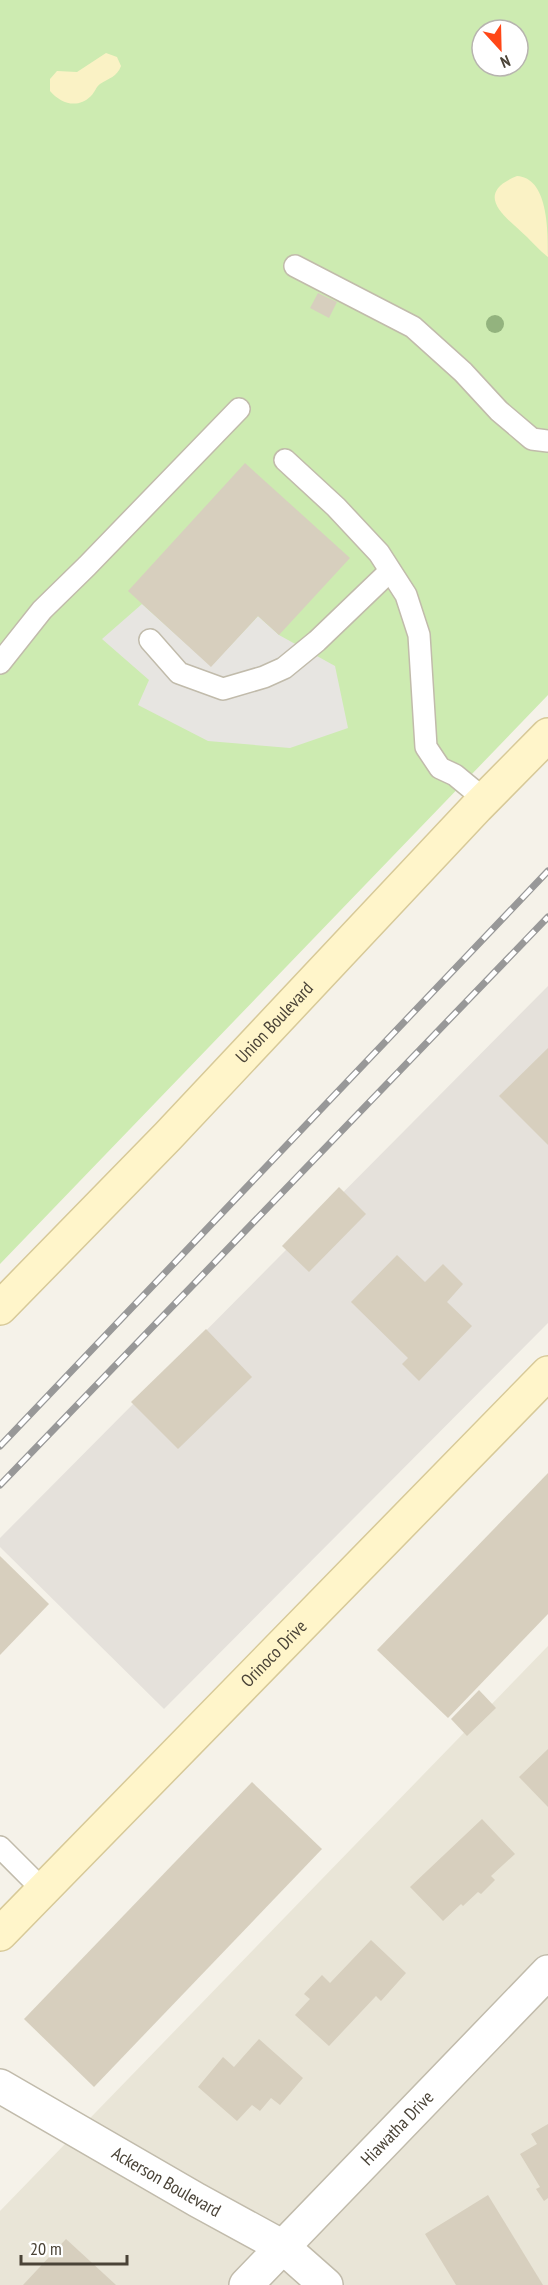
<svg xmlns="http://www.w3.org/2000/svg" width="548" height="2285" font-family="'PT Sans Narrow',sans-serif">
  <rect width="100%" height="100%" fill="#f5f2e9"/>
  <path fill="#e9e5d7" d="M548,1646V2285H0V2211Z"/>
  <path fill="#e5e1db" d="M548,986V1323L164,1709L0,1547V1538Z"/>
  <path fill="#cdebb1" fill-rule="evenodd" d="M0,0H548V695L0,1264ZM482,30H518V66H482Z"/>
  <g fill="#faf2c5">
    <path d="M106,53L117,57L121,66C117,77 109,78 100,84C96,87 95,92 91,96C78,109 61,104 50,91V79L57,71L77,72Z"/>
    <path d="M517,176C548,178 548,229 548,257C540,251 534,244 527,237C509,219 470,195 517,176Z"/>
  </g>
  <path fill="#e7e5e1" d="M142,604L211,666L258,616L279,635L335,666L348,728L290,748L208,741L138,705L149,680L102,639Z"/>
  <g fill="#d7cfbe">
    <path d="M318,293L337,302L329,318L310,308Z"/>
    <path d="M245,463L350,558L279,635L258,616L211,667L128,591Z"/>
    <path d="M548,1048V1145L499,1096Z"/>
    <path d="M339,1187L366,1214L309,1272L282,1246Z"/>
    <path d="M397,1255L425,1282L443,1264L463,1284L447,1302L472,1326L419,1381L402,1364L408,1358L351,1302Z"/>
    <path d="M206,1329L252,1377L178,1449L131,1402Z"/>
    <path d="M548,1473V1614L448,1718L377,1650Z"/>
    <path d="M0,1556L49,1604L0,1655Z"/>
    <path d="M479,1690L496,1708L467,1736L451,1719Z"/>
    <path d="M548,1749V1807L519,1777Z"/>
    <path d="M252,1782L322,1849L94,2087L24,2019Z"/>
    <path d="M482,1819L515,1854L491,1876L495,1880L481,1894L478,1892L463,1906L461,1904L443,1921L410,1887Z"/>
    <path d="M371,1940L406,1973L381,2001L376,1996L329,2046L295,2015L310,1999L304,1994L322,1975L330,1983Z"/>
    <path d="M259,2039L303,2078L280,2105L271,2098L260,2111L252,2105L237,2121L198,2087L223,2057L234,2067Z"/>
    <path d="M548,2124V2198L544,2201L536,2189L540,2187L520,2154L537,2144L531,2134Z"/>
    <path d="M488,2195L543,2285H456L425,2234Z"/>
    <path d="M66,2239L116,2285H23Z"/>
  </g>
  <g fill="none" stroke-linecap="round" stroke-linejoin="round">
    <defs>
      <g id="lane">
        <path d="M295,266L413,327L463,372L499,411L532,439L548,441"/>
        <path d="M285,460L336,507L379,553L406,595L419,635L426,747L440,768L455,775L484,799"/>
        <path d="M150,640L179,673L223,689L264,677L284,668L317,641L390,571"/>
        <path d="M0,663L42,610L87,566L239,409"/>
        <path d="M0,1847L43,1890"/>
      </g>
      <g id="street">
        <path id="s1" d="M0,2086L197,2200L283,2247L326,2285"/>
        <path id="s2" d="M246,2285L548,1972"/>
      </g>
      <g id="secondary">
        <path id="s3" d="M0,1308L168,1136L477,807L548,735"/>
        <path id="s4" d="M0,1934L548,1373"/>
      </g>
    </defs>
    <use href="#lane" stroke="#c1bbab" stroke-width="24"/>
    <use href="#street" stroke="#c1bbab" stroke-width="36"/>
    <use href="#secondary" stroke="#d7c998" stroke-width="36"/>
    <use href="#lane" stroke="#fff" stroke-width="21"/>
    <use href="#street" stroke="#fff" stroke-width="33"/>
    <use href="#secondary" stroke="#fff5ca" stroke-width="33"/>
    <defs>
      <g id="rail">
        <path d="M0,1446L548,871"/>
        <path d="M0,1485L548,917"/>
      </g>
    </defs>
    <use href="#rail" stroke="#989898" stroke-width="7"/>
    <use href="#rail" stroke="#fff" stroke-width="4.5" stroke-dasharray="14" stroke-linecap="butt"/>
  </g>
  <circle fill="#93b37e" cx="495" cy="324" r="9"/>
  <g text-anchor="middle" stroke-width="5" stroke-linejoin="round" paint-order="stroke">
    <g font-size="18" fill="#4a4337" stroke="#fff">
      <text dy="6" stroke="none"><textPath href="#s3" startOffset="396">Union Boulevard</textPath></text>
      <text dy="6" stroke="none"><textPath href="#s4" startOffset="392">Orinoco Drive</textPath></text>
      <text dy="6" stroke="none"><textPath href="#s2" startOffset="218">Hiawatha Drive</textPath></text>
      <text dy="6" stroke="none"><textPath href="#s1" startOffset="192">Ackerson Boulevard</textPath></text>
    </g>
  </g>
  <g transform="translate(500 48) rotate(158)"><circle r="28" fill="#ffffff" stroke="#b7b4af" stroke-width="1.5"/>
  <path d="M0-4.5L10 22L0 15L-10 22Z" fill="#ff4717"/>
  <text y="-9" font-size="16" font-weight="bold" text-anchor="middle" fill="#4a4337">N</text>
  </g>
  <path d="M21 2255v9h106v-9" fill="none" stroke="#4a4337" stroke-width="3"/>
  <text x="30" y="2255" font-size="18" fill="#4a4337" stroke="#ffffff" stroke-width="4.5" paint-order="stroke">20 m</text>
</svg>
